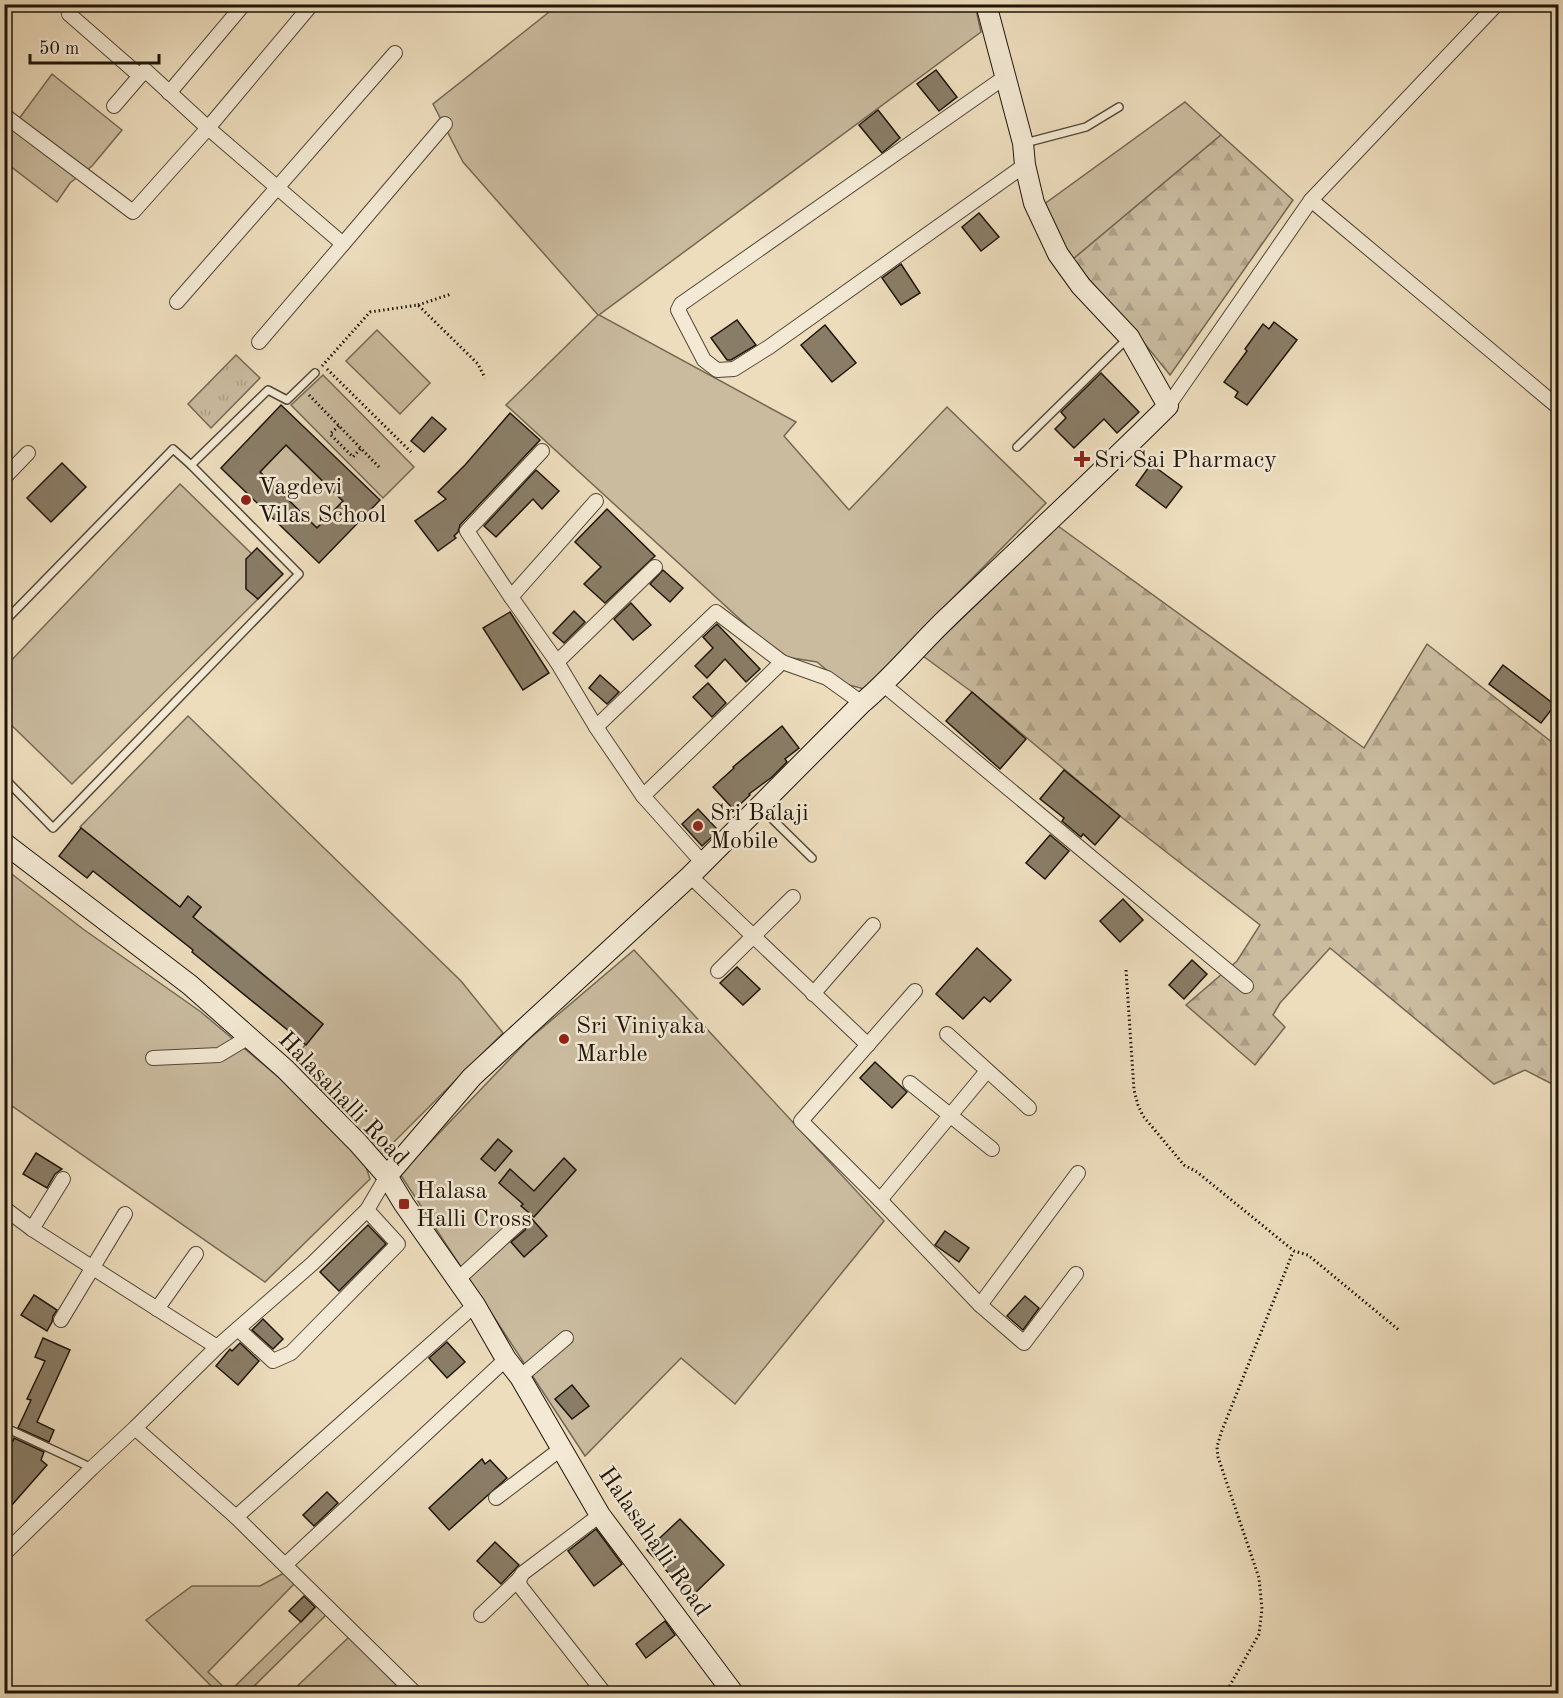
<svg xmlns="http://www.w3.org/2000/svg" width="1563" height="1698" font-family="'Old Standard TT',serif">
  <defs>
    <pattern id="forest-firs" width="22" height="20" patternUnits="userSpaceOnUse" patternTransform="scale(1.5)"><rect width="22" height="20" fill="#cabb9f"/><path d="M5 1l3.5 6h-7zM16 11l3.5 6h-7z" fill="#ada088"/></pattern>
    <pattern id="park-tufts" width="24" height="20" patternUnits="userSpaceOnUse" patternTransform="scale(1.5)"><rect width="24" height="20" fill="#cabb9f"/><path d="M3 7l-1-3M5 7V3M7 7l1-3M15 17l-1-3M17 17v-4M19 17l1-3" fill="none" stroke="#ada088"/></pattern>
  </defs>
  <rect width="100%" height="100%" fill="#edddbd"/>
  <filter id="stains"><feTurbulence type="fractalNoise" baseFrequency=".00333" numOctaves="4"/><feColorMatrix values="0 0 0 0 .2 0 0 0 0 .09 0 0 0 0 .02 0 0 0 .5 -.17"/></filter>
  <radialGradient id="worn" r=".72"><stop offset=".6" stop-color="#630" stop-opacity="0"/><stop offset="1" stop-color="#630" stop-opacity=".3"/></radialGradient>
  <g fill="#cabb9f" stroke="#746854" stroke-width="1.5">
    <path d="M558,5H975L981,32L599,315L796,422L784,436L849,510L947,407L1046,503L864,689L842,683L817,662L780,656L506,405L598,315L463,162L433,104Z"/>
    <path d="M52,74L122,130L92,166L70,183L57,202L5,162L4,139Z"/>
    <path d="M1185,102L1221,135L1072,260L1043,205Z"/>
    <path d="M377,330L430,383L400,414L346,361Z"/>
    <path d="M323,375L414,467L383,498L291,405Z"/>
    <path d="M286,445L343,501L317,528L260,472Z"/>
    <path d="M180,484L252,554L246,588L258,599L72,784L5,719L4,668Z"/>
    <path d="M188,716L461,981L503,1033L381,1155L294,1058L323,1024L210,930L180,934L201,907L188,897L180,907L80,827Z"/>
    <path d="M4,868L83,929L201,1012L302,1097L365,1164L370,1179L265,1282L5,1101Z"/>
    <path d="M634,950L884,1221L735,1404L681,1358L585,1456L400,1174L528,1040Z"/>
    <path d="M284,1573L294,1584L208,1672L229,1692L317,1606L326,1615L246,1694L218,1693L146,1620L192,1586H260Z"/>
    <path d="M349,1637L404,1693H290Z"/>
  </g>
  <g fill="url(#forest-firs)" stroke="#746854" stroke-width="1.5">
    <path d="M1221,135L1293,200L1170,375L1136,333L1072,260Z"/>
    <path d="M1058,526L1364,748L1427,644L1558,747V1087L1525,1070L1494,1084L1330,948L1280,1003L1273,1015L1285,1027L1255,1065L1186,1005L1237,961L1260,925L1120,816L972,692L923,656Z"/>
  </g>
  <path fill="url(#park-tufts)" stroke="#746854" stroke-width="1.5" d="M236,355L260,378L211,428L188,404Z"/>
  <g fill="#8a7d67" stroke="#1e150a" stroke-width="1.5" fill-rule="evenodd">
    <path d="M936,70L957,97L939,111L917,84Z"/>
    <path d="M878,110L900,138L882,153L859,125Z"/>
    <path d="M979,213L999,237L981,251L962,227Z"/>
    <path d="M901,264L920,293L901,305L882,278Z"/>
    <path d="M737,320L756,345L731,360H727L711,338Z"/>
    <path d="M1274,322L1297,340L1247,405L1235,397L1238,392L1224,382L1247,351L1245,349L1263,324L1269,329Z"/>
    <path d="M825,325L856,363L832,382L801,345Z"/>
    <path d="M1101,373L1139,412L1117,433L1104,419L1074,448L1055,429L1066,418L1061,412Z"/>
    <path d="M281,405L380,500L319,563L221,468ZM286,445L343,501L317,528L260,472Z"/>
    <path d="M510,413L540,440L460,525L458,532L454,536L456,538L438,551L415,521L446,499L438,492L465,465Z"/>
    <path d="M432,417L446,429L424,452L411,441Z"/>
    <path d="M62,463L86,487L51,522L27,498Z"/>
    <path d="M1151,464L1182,487L1166,508L1136,485Z"/>
    <path d="M536,470L559,491L542,509L533,499L496,537L484,526Z"/>
    <path d="M607,509L655,556L605,603L584,584L601,567L575,542Z"/>
    <path d="M257,548L283,574L258,599L246,589V559Z"/>
    <path d="M663,570L683,588L670,602L650,584Z"/>
    <path d="M631,603L651,625L633,640L614,619Z"/>
    <path d="M574,611L585,622L564,643L553,633Z"/>
    <path d="M510,612L549,673L523,690L483,628Z"/>
    <path d="M717,624L760,669L746,682L725,659L707,678L695,666L713,648L703,637Z"/>
    <path d="M1503,665L1555,705L1541,723L1489,684Z"/>
    <path d="M600,675L619,692L607,704L589,688Z"/>
    <path d="M708,683L726,703L712,717L693,697Z"/>
    <path d="M972,692L1026,739L1000,769L946,721Z"/>
    <path d="M782,726L799,748L785,759L787,762L772,777L749,794L750,795L734,810L713,787L734,768L733,767Z"/>
    <path d="M1064,770L1120,816L1095,845L1083,834L1081,837L1062,821L1064,818L1040,799Z"/>
    <path d="M698,809L716,828V833L702,846L682,824Z"/>
    <path d="M81,828L180,907L188,896L201,907L193,917L323,1024L306,1045L192,952L193,950L93,871L87,878L59,856Z"/>
    <path d="M1050,835L1069,851L1045,879L1026,863Z"/>
    <path d="M1123,899L1143,920L1120,942L1100,921Z"/>
    <path d="M977,948L1011,980L990,1002L984,997L963,1019L936,994Z"/>
    <path d="M1192,960L1207,974L1184,999L1169,985Z"/>
    <path d="M737,967L760,989L743,1005L720,983Z"/>
    <path d="M875,1062L907,1092L892,1108L860,1078Z"/>
    <path d="M498,1139L512,1151L495,1171L481,1159Z"/>
    <path d="M36,1153L62,1169L55,1174L47,1188L23,1174Z"/>
    <path d="M564,1158L576,1170L534,1217L521,1206L523,1204L499,1183L510,1169L534,1191Z"/>
    <path d="M532,1219L547,1236L524,1257L511,1242L525,1230L528,1223Z"/>
    <path d="M368,1225L386,1244L339,1291L320,1272Z"/>
    <path d="M945,1231L969,1248L959,1262L935,1245Z"/>
    <path d="M34,1295L57,1310L53,1316L52,1322L47,1331L21,1315Z"/>
    <path d="M1025,1296L1039,1308L1023,1330L1007,1316Z"/>
    <path d="M263,1319L283,1339L273,1349L252,1330Z"/>
    <path d="M43,1338L70,1350L37,1422L54,1430L49,1442L18,1428L31,1400L27,1399L45,1361L35,1357Z"/>
    <path d="M447,1342L465,1362L447,1378L429,1358Z"/>
    <path d="M240,1343L259,1361L238,1385L216,1366L230,1349L232,1351Z"/>
    <path d="M572,1385L589,1406L572,1419L555,1399Z"/>
    <path d="M4,1437L13,1441L14,1438L44,1452L41,1460L47,1465L4,1514Z"/>
    <path d="M482,1459L485,1464L490,1460L507,1478L449,1530L429,1508Z"/>
    <path d="M327,1492L338,1503L314,1526L303,1515Z"/>
    <path d="M680,1519L724,1565L691,1597L647,1550Z"/>
    <path d="M596,1529L622,1564L594,1586L568,1551Z"/>
    <path d="M495,1542L519,1565L501,1584L477,1561Z"/>
    <path d="M304,1596L315,1607L301,1622L289,1611Z"/>
    <path d="M665,1621L675,1635L646,1658L636,1644Z"/>
  </g>
  <g fill="none" stroke-linecap="round" stroke-linejoin="round">
    <defs>
      <g id="lane">
        <path d="M1025,143L1086,127L1119,107"/>
        <path d="M1017,447L1127,339"/>
        <path d="M4,622L173,449L191,465L268,390L287,400L315,373"/>
        <path d="M4,778L53,828L299,574L191,465"/>
        <path d="M760,807L812,858"/>
        <path d="M4,1427L92,1468"/>
      </g>
      <g id="street">
        <path d="M75,4L69,14L140,76"/>
        <path d="M1005,77L681,304L678,310L704,360L717,370L734,369L769,347L1025,165"/>
        <path d="M169,93L244,4"/>
        <path d="M114,106L145,70L208,128L343,244L259,342"/>
        <path d="M4,115L133,212L208,128L312,4"/>
        <path d="M1311,200L1558,407"/>
        <path d="M343,244L445,124"/>
        <path d="M177,302L395,53"/>
        <path d="M1168,406L1311,200L1497,4"/>
        <path d="M542,451L467,531L511,597L557,662L596,727L643,796L702,862"/>
        <path d="M4,478L28,453"/>
        <path d="M511,597L596,501"/>
        <path d="M557,662L655,567"/>
        <path d="M884,685L1246,986"/>
        <path d="M596,727L716,612L782,662L827,678L862,703"/>
        <path d="M643,796L782,662"/>
        <path d="M690,876L868,1045"/>
        <path d="M718,971L793,897"/>
        <path d="M915,991L801,1121L880,1200L980,1305L1024,1343L1076,1274"/>
        <path d="M813,994L873,925"/>
        <path d="M947,1034L1029,1108"/>
        <path d="M153,1058L219,1055L249,1037"/>
        <path d="M910,1083L992,1149"/>
        <path d="M880,1200L987,1071"/>
        <path d="M4,1208L32,1229L217,1347"/>
        <path d="M32,1229L63,1179"/>
        <path d="M457,1280L519,1223"/>
        <path d="M980,1305L1078,1173"/>
        <path d="M157,1309L196,1254"/>
        <path d="M61,1320L125,1214"/>
        <path d="M238,1329L273,1361L291,1353L398,1244L367,1210"/>
        <path d="M520,1377L566,1338"/>
        <path d="M135,1428L236,1517L416,1694"/>
        <path d="M496,1498L562,1448"/>
        <path d="M236,1517L475,1305"/>
        <path d="M4,1554L92,1468L135,1428L217,1347L313,1263L367,1210L387,1176"/>
        <path d="M285,1565L506,1359"/>
        <path d="M519,1579L520,1586L605,1694"/>
        <path d="M481,1615L519,1579L523,1573L600,1515"/>
      </g>
      <g id="secondary">
        <path d="M4,843L190,985L285,1069L358,1143L387,1176L404,1204L475,1305L506,1359L520,1377L600,1515L734,1694"/>
        <path d="M387,1176L472,1077L690,876L862,703C892,678 917,647 946,619C1020,548 1095,479 1168,406L1129,337L1081,286L1058,254L1034,203L1025,165L1023,143L986,4"/>
      </g>
    </defs>
    <use href="#lane" stroke="#524737" stroke-width="10"/>
    <use href="#street" stroke="#524737" stroke-width="16"/>
    <use href="#secondary" stroke="#1e150a" stroke-width="22"/>
    <g stroke="#1e150a" stroke-width="3" stroke-dasharray="1.5 3" stroke-linecap="butt">
      <path d="M418,305L451,294"/>
      <path d="M322,366L370,312L418,305L478,364L485,378"/>
      <path d="M327,369L411,452"/>
      <path d="M309,395L379,467"/>
      <path d="M339,426L330,434L353,457L361,448"/>
      <path d="M1126,970L1134,1090L1138,1105L1143,1116L1184,1165L1197,1172L1294,1251L1308,1255L1400,1331"/>
      <path d="M1225,1694L1259,1634L1262,1609L1259,1578L1218,1457L1217,1447L1221,1433L1293,1252"/>
    </g>
    <use href="#lane" stroke="#f3e9d4" stroke-width="7"/>
    <use href="#street" stroke="#f3e9d4" stroke-width="14"/>
    <use href="#secondary" stroke="#f3e9d4" stroke-width="20"/>
  </g>
  <g fill="#8f2418" stroke="#f3e9d4" stroke-width="2">
    <path d="M1079 450h6v6h6v6h-6v6h-6v-6h-6v-6h6z"/>
    <circle cx="246" cy="500" r="6"/>
    <circle cx="698" cy="826" r="6"/>
    <circle cx="564" cy="1039" r="6"/>
    <rect x="398" y="1198" width="12" height="12" rx="3"/>
  </g>
  <g text-anchor="middle" stroke-width="5" stroke-linejoin="round" paint-order="stroke">
    <g font-size="24" fill="#1e150a" stroke="#f3e9d4" text-anchor="start">
      <text x="1094" y="467">Sri Sai Pharmacy</text>
      <text x="258" y="494">Vagdevi<tspan x="258" dy="28">Vilas School</tspan></text>
      <text x="710" y="820">Sri Balaji<tspan x="710" dy="28">Mobile</tspan></text>
      <text x="576" y="1033">Sri Viniyaka<tspan x="576" dy="28">Marble</tspan></text>
      <text x="416" y="1198">Halasa<tspan x="416" dy="28">Halli Cross</tspan></text>
    </g>
    <g font-size="24" fill="#1e150a" stroke="#f3e9d4">
      <text transform="translate(344 1098) rotate(46)" y="8">Halasahalli Road</text>
      <text transform="translate(655 1541) rotate(55)" y="8">Halasahalli Road</text>
    </g>
  </g>
  <rect width="1563" height="1698" fill="none" stroke="#edddbd" stroke-width="24"/>
  <rect x="6" y="6" width="1551" height="1686" fill="none" stroke="#1e150a" stroke-width="3"/>
  <rect x="12" y="12" width="1539" height="1674" fill="none" stroke="#1e150a" stroke-width="1.5"/>
  <path d="M30 54v9h129v-9" fill="none" stroke="#1e150a" stroke-width="3"/>
  <text x="39" y="54" font-size="18" fill="#1e150a" stroke="#f3e9d4" stroke-width="4.5" paint-order="stroke">50 m</text>
  <rect width="100%" height="100%" filter="url(#stains)"/>
  <rect width="100%" height="100%" fill="url(#worn)"/>
</svg>
